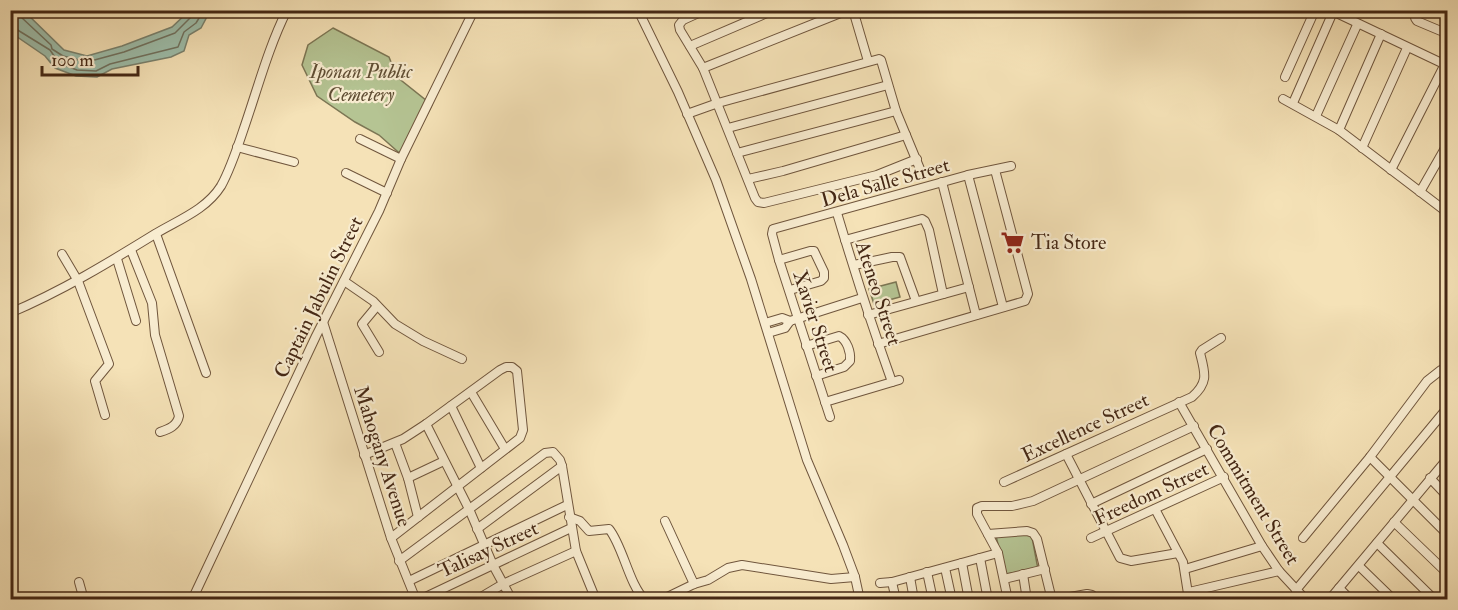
<svg xmlns="http://www.w3.org/2000/svg" width="1458" height="610" font-family="'IM FELL Double Pica',serif">
  <rect width="100%" height="100%" fill="#f5e2b7"/>
  <filter id="stains"><feTurbulence type="fractalNoise" baseFrequency=".00333" numOctaves="4"/><feColorMatrix values="0 0 0 0 .2 0 0 0 0 .09 0 0 0 0 .02 0 0 0 .5 -.17"/></filter>
  <radialGradient id="worn" r=".72"><stop offset=".6" stop-color="#630" stop-opacity="0"/><stop offset="1" stop-color="#630" stop-opacity=".3"/></radialGradient>
  <g fill="#b5c493" stroke="#7c7654" stroke-width="1.5">
    <path d="M333,28L389,57L397,77L432,105L405,158L379,135L355,122L317,96L302,65L308,45Z"/>
    <path d="M896,282L900,297L874,304L869,289Z"/>
    <path d="M1031,532L1038,569L1005,574L996,536Z"/>
  </g>
  <path fill="#9dbeab" stroke="#79826f" stroke-width="1.5" d="M11,10L24,11L64,50L87,56L122,46L172,27L189,11H210L201,28L189,35L184,51L171,57L112,69L97,77L76,76L55,68L45,56L13,34L11,30Z"/>
  <g fill="none" stroke-linecap="round" stroke-linejoin="round">
    <g stroke="#707260" stroke-width="1.5">
      <path d="M20,10L21,17L51,45L52,49L63,56L87,62L124,52L175,33L191,17L193,10"/>
      <path d="M10,28L16,29L50,50L59,63L77,70L96,71L110,64L178,47L184,32L196,23L204,10"/>
    </g>
    <defs>
      <g id="minor">
        <path d="M638,10L678,92L716,180L751,279L807,460L843,545L855,577L860,600"/>
        <path d="M705,10L683,20L679,25L680,30L703,68L755,198L758,202L764,203L877,175L917,159"/>
        <path d="M853,10L868,61"/>
        <path d="M1330,10L1448,66"/>
        <path d="M1420,10L1415,18L1417,21L1448,34"/>
        <path d="M690,46L774,10"/>
        <path d="M703,68L848,10"/>
        <path d="M1285,77L1315,10"/>
        <path d="M1283,99L1339,130L1448,213"/>
        <path d="M1293,103L1333,12"/>
        <path d="M687,114L718,103L879,59L881,60L896,111L920,169"/>
        <path d="M1316,116L1357,25"/>
        <path d="M728,128L888,85"/>
        <path d="M1339,130L1381,34"/>
        <path d="M360,139L401,159"/>
        <path d="M237,147L294,162"/>
        <path d="M1362,148L1407,48"/>
        <path d="M737,153L896,111"/>
        <path d="M1391,170L1448,58"/>
        <path d="M346,173L387,193"/>
        <path d="M968,175L1003,307"/>
        <path d="M748,179L783,171L906,135"/>
        <path d="M942,182L976,315"/>
        <path d="M1420,192L1448,143"/>
        <path d="M1443,209L1448,201"/>
        <path d="M837,213C854,270 872,326 892,382"/>
        <path d="M156,234L206,373"/>
        <path d="M845,240L922,219L925,221L929,230L943,294"/>
        <path d="M131,250L152,303L155,335L179,416C177,426 169,429 160,432"/>
        <path d="M62,254L78,281L109,364L95,381L105,415"/>
        <path d="M117,259L136,321"/>
        <path d="M779,260L810,251H814L824,272V278L821,281L790,290"/>
        <path d="M854,265L892,257H900L916,301"/>
        <path d="M344,281L373,301L395,324L423,341L462,359"/>
        <path d="M377,306L362,324L379,352"/>
        <path d="M10,313C62,291 108,263 155,234C178,220 206,210 221,186C230,170 237,149 243,131C257,91 268,48 287,10"/>
        <path d="M868,315L969,287"/>
        <path d="M323,322L391,538L416,600"/>
        <path d="M765,323L782,318L790,321"/>
        <path d="M768,333L785,328L790,321L862,298"/>
        <path d="M878,344L1025,301L1028,294L995,170"/>
        <path d="M806,346L839,336C847,340 851,352 850,361L844,367L816,376"/>
        <path d="M471,392L505,449"/>
        <path d="M825,402L899,380"/>
        <path d="M1179,402L1262,546L1279,571L1306,600"/>
        <path d="M451,406L481,468"/>
        <path d="M830,417L779,260L772,234L773,229L968,175L1011,166"/>
        <path d="M426,424L469,509L493,565L512,600"/>
        <path d="M395,443L408,478L418,517"/>
        <path d="M1066,454L1120,558L1131,561L1178,553"/>
        <path d="M364,455L403,439L426,424L500,370L506,367H512L517,371L523,430L520,438L391,538"/>
        <path d="M1370,457L1448,535"/>
        <path d="M408,478L444,461"/>
        <path d="M1430,478L1448,497"/>
        <path d="M1004,482L1192,397C1209,382 1205,373 1200,353L1202,350L1221,338"/>
        <path d="M1091,504L1207,449"/>
        <path d="M1155,509L1183,562L1189,600"/>
        <path d="M569,517L580,521L589,531L609,529C623,546 629,585 645,600"/>
        <path d="M665,521L694,584"/>
        <path d="M1394,522L1448,574"/>
        <path d="M477,529L562,466"/>
        <path d="M988,534L1027,531L1033,533L1037,539L1052,600"/>
        <path d="M1091,538L1224,477"/>
        <path d="M1303,538L1370,457L1427,381L1441,370L1448,374"/>
        <path d="M1377,543L1435,600"/>
        <path d="M980,558L988,600"/>
        <path d="M399,561L545,453L553,452L560,460L562,466L576,551L596,600"/>
        <path d="M962,563L969,600"/>
        <path d="M1359,566L1394,600"/>
        <path d="M945,568L952,600"/>
        <path d="M1185,569L1262,546"/>
        <path d="M927,572L933,600"/>
        <path d="M1023,574L1027,600"/>
        <path d="M910,577L914,600"/>
        <path d="M1004,579L1045,569"/>
        <path d="M409,581L567,505"/>
        <path d="M79,582L84,600"/>
        <path d="M892,582L896,600"/>
        <path d="M880,583L892,582L998,553"/>
        <path d="M1339,588L1351,600"/>
        <path d="M1296,590L1448,407"/>
        <path d="M1189,592L1279,571"/>
        <path d="M192,600L316,336L379,211L401,159L474,10"/>
        <path d="M419,600L571,528"/>
        <path d="M476,600L503,584L576,551"/>
        <path d="M661,600L694,584L708,580L728,568L742,565L831,579L855,577"/>
        <path d="M1008,600L998,553L977,514V508L982,506H1012L1033,501L1194,426"/>
        <path d="M1053,600L1087,594L1092,595L1094,600"/>
        <path d="M1329,600L1448,458"/>
      </g>
    </defs>
    <use href="#minor" stroke="#70563d" stroke-width="10"/>
    <use href="#minor" stroke="#f8ecd0" stroke-width="8"/>
  </g>
  <defs>
    <symbol id="supermarket-bare" viewBox="-9 -9 18 18"><path d="M-6-5.5h2.5l.6 2H6L4.5 2H-2.5L-4.4-4H-6ZM-1.5 3.2a1.3 1.3 0 1 0 .1 0ZM3 3.2a1.3 1.3 0 1 0 .1 0Z" fill="#8f2418" stroke="#f8ecd0" stroke-width="2.5" paint-order="stroke"/></symbol>
  </defs>
  <g fill-rule="evenodd">
    <use href="#supermarket-bare" x="996" y="226" width="33" height="33"/>
  </g>
  <g text-anchor="middle" stroke-width="4.5" stroke-linejoin="round" paint-order="stroke">
    <g font-size="20" font-style="italic" fill="#604e34" stroke="#f8ecd0">
      <text x="361" y="78">Iponan Public<tspan x="361" dy="23">Cemetery</tspan></text>
    </g>
    <g font-size="20" fill="#442714" stroke="#f8ecd0">
      <text transform="translate(885 182) rotate(-16)" y="7">Dela Salle Street</text>
      <text transform="translate(879 293) rotate(72)" y="7">Ateneo Street</text>
      <text transform="translate(318 297) rotate(-64)" y="7">Captain Jabulin Street</text>
      <text transform="translate(816 321) rotate(72)" y="7">Xavier Street</text>
      <text transform="translate(1085 427) rotate(-25)" y="7">Excellence Street</text>
      <text transform="translate(383 456) rotate(72)" y="7">Mahogany Avenue</text>
      <text transform="translate(1151 493) rotate(-25)" y="7">Freedom Street</text>
      <text transform="translate(1254 494) rotate(59)" y="7">Commitment Street</text>
      <text transform="translate(488 549) rotate(-25)" y="7">Talisay Street</text>
    </g>
    <g font-size="20" fill="#442714" stroke="#f8ecd0" text-anchor="start">
      <text x="1031" y="249">Tia Store</text>
    </g>
  </g>
  <rect width="1458" height="610" fill="none" stroke="#f5e2b7" stroke-width="36"/>
  <rect x="12" y="12" width="1434" height="586" fill="none" stroke="#442714" stroke-width="3"/>
  <rect x="18" y="18" width="1422" height="574" fill="none" stroke="#442714" stroke-width="1.5"/>
  <path d="M42 66v9h96v-9" fill="none" stroke="#442714" stroke-width="3"/>
  <text x="51" y="66" font-size="18" fill="#442714" stroke="#f8ecd0" stroke-width="4.5" paint-order="stroke">100 m</text>
  <rect width="100%" height="100%" filter="url(#stains)"/>
  <rect width="100%" height="100%" fill="url(#worn)"/>
</svg>
